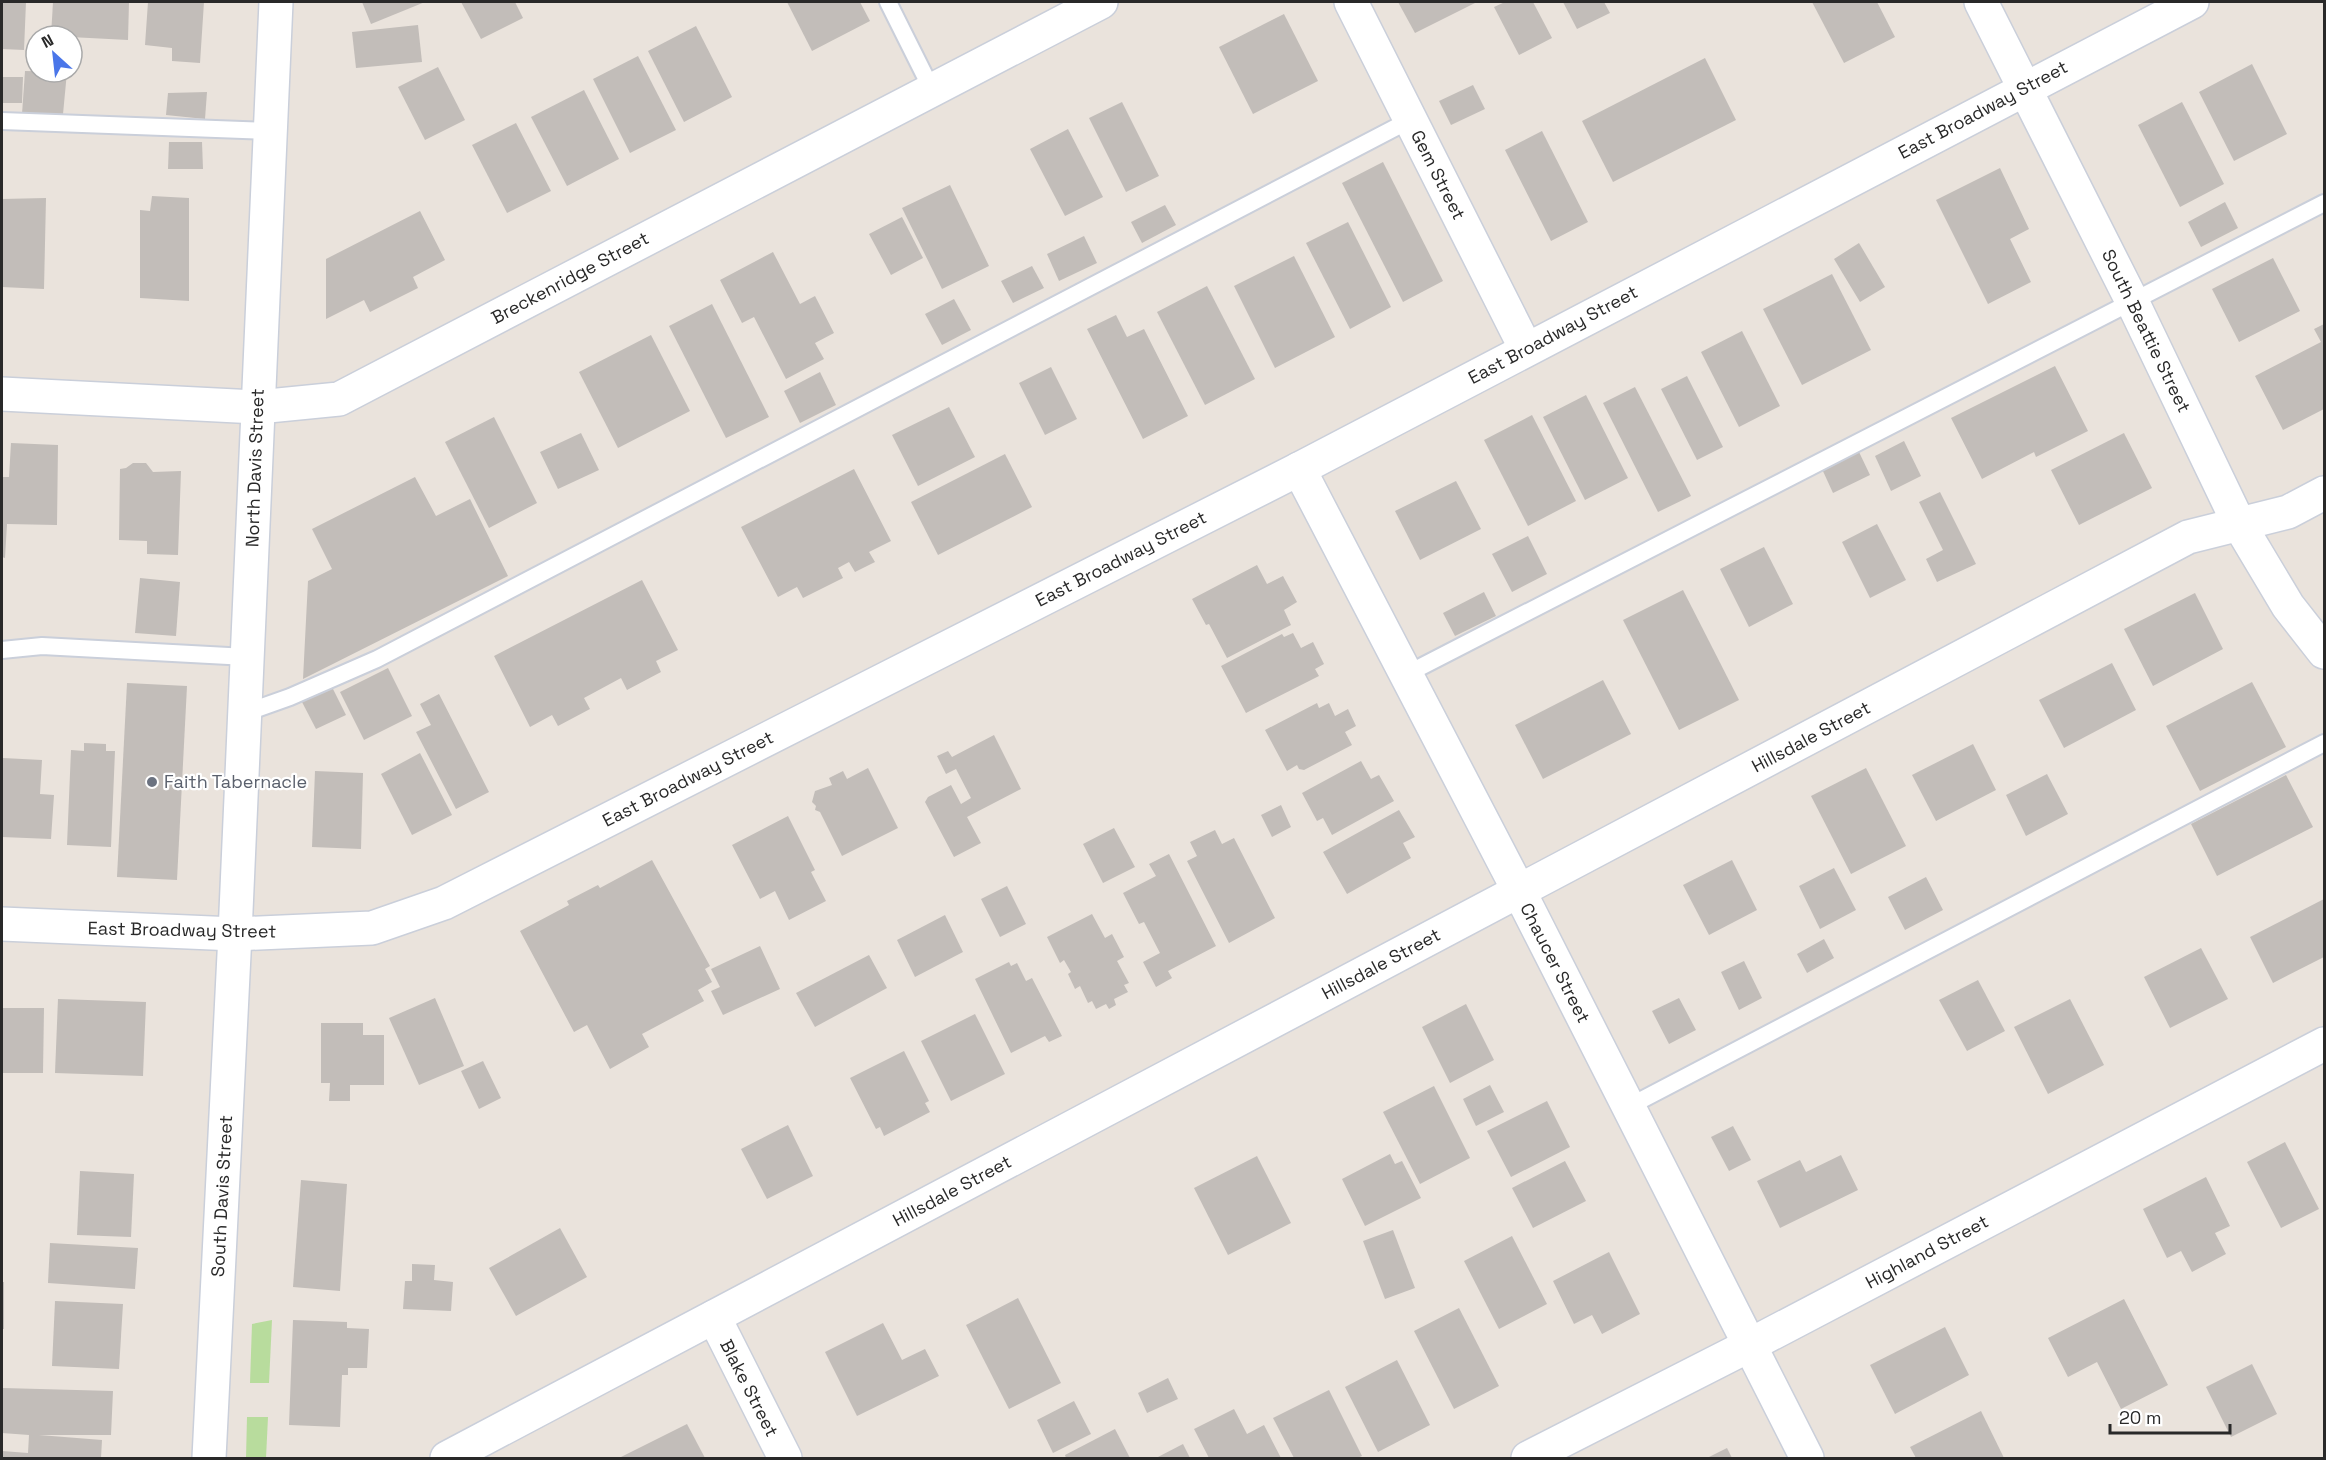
<svg xmlns="http://www.w3.org/2000/svg" width="2326" height="1460" font-family="'Space Grotesk',sans-serif">
  <rect width="100%" height="100%" fill="#eae3dc"/>
  <g fill="#b8dc9d">
    <path d="M272,1320L269,1383H250L252,1324Z"/>
    <path d="M247,1417H268L266,1458H246Z"/>
  </g>
  <g fill="#c2bdb9">
    <path d="M2,2H26L24,50L2,49Z"/>
    <path d="M53,2H129L128,40L51,36Z"/>
    <path d="M148,2H204L200,63L172,61V48L145,45Z"/>
    <path d="M362,2H425L371,24Z"/>
    <path d="M461,2H515L523,18L481,39Z"/>
    <path d="M787,2H860L870,21L812,51Z"/>
    <path d="M1398,2H1477L1415,33Z"/>
    <path d="M1505,2H1533L1552,38L1519,55L1494,7Z"/>
    <path d="M1563,2H1604L1610,13L1577,29Z"/>
    <path d="M1812,2H1877L1895,37L1844,63Z"/>
    <path d="M1284,14L1318,81L1253,114L1219,47Z"/>
    <path d="M418,25L422,62L356,68L352,32Z"/>
    <path d="M696,26L732,97L684,122L648,51Z"/>
    <path d="M638,56L676,130L630,153L593,79Z"/>
    <path d="M1705,58L1736,120L1613,182L1582,121Z"/>
    <path d="M2252,64L2287,134L2234,161L2199,92Z"/>
    <path d="M438,67L465,120L425,140L398,87Z"/>
    <path d="M25,71L67,72L63,114H22Z"/>
    <path d="M2,77H23L22,103H2Z"/>
    <path d="M1473,85L1485,109L1451,125L1439,101Z"/>
    <path d="M584,90L619,159L567,186L531,117Z"/>
    <path d="M207,92L205,119L166,115L168,93Z"/>
    <path d="M1122,102L1159,176L1126,192L1089,118Z"/>
    <path d="M2182,102L2224,184L2180,207L2138,125Z"/>
    <path d="M516,123L551,191L507,213L472,145Z"/>
    <path d="M1068,129L1103,197L1065,216L1030,149Z"/>
    <path d="M1542,131L1588,222L1551,241L1505,150Z"/>
    <path d="M169,142H202L203,169H168Z"/>
    <path d="M1383,162L1443,281L1403,302L1342,183Z"/>
    <path d="M2000,168L2029,229L2010,239L2031,282L1988,304L1936,200Z"/>
    <path d="M950,185L989,266L942,289L902,208Z"/>
    <path d="M152,196L189,198V301L140,298V210L150,211Z"/>
    <path d="M46,198L44,289L2,287V199Z"/>
    <path d="M2225,202L2238,228L2201,247L2188,222Z"/>
    <path d="M1165,205L1176,225L1142,243L1131,222Z"/>
    <path d="M420,211L445,260L413,277L418,288L370,312L364,300L326,319V259Z"/>
    <path d="M902,217L923,258L891,275L869,234Z"/>
    <path d="M1348,222L1391,307L1350,329L1306,243Z"/>
    <path d="M1084,236L1097,263L1059,281L1047,254Z"/>
    <path d="M1859,243L1885,287L1860,302L1834,259Z"/>
    <path d="M773,252L800,304L815,296L834,333L815,343L824,359L786,379L754,317L742,323L720,280Z"/>
    <path d="M1294,256L1335,337L1275,368L1234,286Z"/>
    <path d="M2273,258L2300,311L2239,342L2212,289Z"/>
    <path d="M1032,266L1044,288L1013,303L1001,281Z"/>
    <path d="M1832,274L1871,350L1802,385L1763,309Z"/>
    <path d="M1207,286L1255,379L1205,405L1157,312Z"/>
    <path d="M954,299L971,330L942,345L925,314Z"/>
    <path d="M712,304L769,417L726,438L669,326Z"/>
    <path d="M1116,315L1127,337L1144,329L1188,416L1143,439L1087,329Z"/>
    <path d="M2324,324V409L2283,430L2255,376L2321,342L2314,329Z"/>
    <path d="M1742,331L1780,406L1739,427L1701,352Z"/>
    <path d="M651,335L690,411L618,448L579,372Z"/>
    <path d="M2055,366L2088,431L2036,457L2034,452L1982,479L1951,418Z"/>
    <path d="M1051,367L1077,419L1045,435L1019,383Z"/>
    <path d="M820,372L836,405L800,423L784,391Z"/>
    <path d="M1687,376L1723,447L1697,460L1661,389Z"/>
    <path d="M1635,387L1691,496L1658,512L1603,403Z"/>
    <path d="M1586,395L1628,478L1585,500L1543,417Z"/>
    <path d="M949,407L975,457L918,486L892,435Z"/>
    <path d="M1532,415L1576,501L1528,526L1484,440Z"/>
    <path d="M494,417L537,503L489,528L445,442Z"/>
    <path d="M581,433L599,470L558,489L540,452Z"/>
    <path d="M2124,433L2152,488L2079,525L2051,470Z"/>
    <path d="M1904,441L1921,476L1891,491L1875,456Z"/>
    <path d="M11,443L58,445L57,525L7,524L5,558L2,557V477H9Z"/>
    <path d="M1859,452L1870,475L1833,493L1822,469Z"/>
    <path d="M1005,454L1032,507L938,555L911,502Z"/>
    <path d="M133,463H146L153,472L181,471L178,555L147,554V541L119,540L120,469L126,468Z"/>
    <path d="M854,469L891,541L869,552L875,562L855,572L849,562L838,568L843,578L803,598L797,587L778,597L741,527Z"/>
    <path d="M415,477L436,516L470,499L508,576L303,679L308,581L332,569L312,529Z"/>
    <path d="M1456,481L1481,529L1420,560L1395,511Z"/>
    <path d="M1940,492L1976,564L1937,582L1926,559L1943,550L1919,502Z"/>
    <path d="M1877,524L1906,580L1870,598L1842,542Z"/>
    <path d="M1528,536L1547,574L1512,592L1492,554Z"/>
    <path d="M1764,547L1793,604L1749,627L1720,569Z"/>
    <path d="M1257,565L1267,584L1283,576L1297,602L1284,610L1291,625L1227,658L1209,624L1206,625L1192,599Z"/>
    <path d="M140,578L180,582L176,636L135,633Z"/>
    <path d="M642,580L678,650L656,661L661,672L627,690L621,678L584,698L590,709L558,726L552,715L530,727L494,656Z"/>
    <path d="M1683,590L1739,700L1679,730L1623,620Z"/>
    <path d="M1484,592L1496,616L1455,636L1443,613Z"/>
    <path d="M2195,593L2223,649L2153,686L2124,629Z"/>
    <path d="M1293,633L1301,648L1313,642L1324,664L1315,669L1319,676L1246,713L1221,666L1282,634L1284,637Z"/>
    <path d="M2112,663L2136,710L2064,748L2039,700Z"/>
    <path d="M388,668L412,716L364,740L340,692Z"/>
    <path d="M1603,680L1631,734L1543,779L1515,725Z"/>
    <path d="M2252,682L2286,747L2200,791L2166,726Z"/>
    <path d="M127,683L187,686L177,880L117,877Z"/>
    <path d="M332,687L346,715L316,729L302,702Z"/>
    <path d="M439,694L489,792L456,809L416,732L431,725L420,704Z"/>
    <path d="M1317,703L1319,708L1329,703L1335,716L1348,709L1356,726L1345,732L1352,745L1304,770L1299,769L1297,765L1287,771L1265,730Z"/>
    <path d="M994,735L1021,789L967,817L981,843L954,857L925,802L928,797L951,785L961,804L971,798L956,769L946,774L937,756L948,751L952,757Z"/>
    <path d="M84,743L106,744V751H115L111,847L67,845L71,750L84,751Z"/>
    <path d="M1973,744L1996,790L1936,821L1912,775Z"/>
    <path d="M420,753L452,815L412,835L381,774Z"/>
    <path d="M3,758L42,760L40,794L54,795L51,839L2,837Z"/>
    <path d="M1361,761L1371,779L1379,775L1394,801L1332,835L1323,818L1317,821L1302,793Z"/>
    <path d="M868,768L898,828L842,856L820,812L815,810L816,806L812,802L815,791L832,785L829,778L843,771L847,779Z"/>
    <path d="M1866,768L1906,846L1851,874L1811,796Z"/>
    <path d="M315,771L363,773L361,849L312,847Z"/>
    <path d="M2047,774L2068,814L2026,836L2006,795Z"/>
    <path d="M2286,775L2313,827L2217,876L2191,824Z"/>
    <path d="M1281,805L1291,827L1272,837L1261,815Z"/>
    <path d="M1399,810L1415,837L1403,843L1411,858L1347,894L1323,852Z"/>
    <path d="M788,816L815,870L811,872L826,901L789,920L775,891L760,899L732,845Z"/>
    <path d="M1114,828L1135,867L1103,883L1083,844Z"/>
    <path d="M1215,830L1222,844L1234,838L1275,918L1229,943L1187,861L1197,856L1190,842Z"/>
    <path d="M1169,854L1216,946L1168,971L1172,978L1156,987L1143,962L1160,953L1144,922L1139,924L1123,893L1156,876L1149,864Z"/>
    <path d="M652,860L710,966L705,969L712,982L698,990L704,1001L642,1034L649,1047L610,1069L587,1025L574,1032L520,931L569,905L567,901L598,885L600,888Z"/>
    <path d="M1732,860L1757,910L1709,935L1683,885Z"/>
    <path d="M1834,868L1856,910L1820,929L1799,886Z"/>
    <path d="M1926,877L1943,910L1905,930L1888,897Z"/>
    <path d="M1007,886L1026,924L1000,937L981,899Z"/>
    <path d="M2324,899V957L2273,983L2250,937Z"/>
    <path d="M1092,914L1105,938L1112,934L1124,957L1117,961L1129,983L1124,985L1128,992L1114,999L1116,1005L1109,1009L1106,1004L1096,1009L1092,1001L1088,1003L1080,986L1075,989L1068,974L1071,972L1064,960L1060,963L1047,937Z"/>
    <path d="M945,915L963,952L915,977L897,940Z"/>
    <path d="M1824,939L1834,958L1807,973L1797,954Z"/>
    <path d="M760,946L780,989L723,1015L711,991L720,987L711,969Z"/>
    <path d="M2201,948L2228,999L2170,1028L2144,977Z"/>
    <path d="M869,955L887,988L815,1027L796,993Z"/>
    <path d="M1744,961L1762,998L1739,1010L1721,972Z"/>
    <path d="M1009,962L1011,966L1017,963L1026,981L1032,978L1062,1036L1049,1042L1045,1036L1011,1053L975,979Z"/>
    <path d="M1978,980L2005,1031L1967,1051L1939,1000Z"/>
    <path d="M435,998L464,1066L419,1085L389,1018Z"/>
    <path d="M1679,998L1696,1030L1669,1044L1652,1011Z"/>
    <path d="M58,999L146,1002L143,1076L55,1073Z"/>
    <path d="M2070,999L2104,1065L2048,1094L2014,1027Z"/>
    <path d="M1466,1004L1494,1060L1450,1083L1422,1027Z"/>
    <path d="M2,1008H44L43,1073H2Z"/>
    <path d="M975,1014L1005,1074L951,1101L921,1041Z"/>
    <path d="M321,1023H363V1035H384V1085H350V1101H329L330,1083H321Z"/>
    <path d="M904,1051L929,1101L925,1103L930,1112L884,1136L880,1127L876,1129L850,1078Z"/>
    <path d="M483,1061L501,1098L479,1109L461,1071Z"/>
    <path d="M1490,1085L1504,1112L1476,1126L1463,1099Z"/>
    <path d="M1434,1086L1470,1158L1420,1184L1383,1112Z"/>
    <path d="M1547,1101L1570,1147L1511,1177L1487,1131Z"/>
    <path d="M788,1125L813,1176L767,1199L741,1149Z"/>
    <path d="M1733,1126L1751,1160L1729,1171L1711,1137Z"/>
    <path d="M2285,1142L2319,1209L2281,1228L2247,1162Z"/>
    <path d="M1390,1154L1395,1164L1402,1161L1421,1198L1365,1226L1342,1179Z"/>
    <path d="M1841,1155L1858,1190L1780,1228L1757,1181L1800,1160L1806,1172Z"/>
    <path d="M1257,1156L1291,1223L1228,1255L1194,1188Z"/>
    <path d="M1565,1161L1586,1201L1533,1228L1512,1188Z"/>
    <path d="M80,1171L134,1174L131,1237L77,1235Z"/>
    <path d="M2206,1177L2230,1226L2215,1233L2226,1254L2192,1272L2181,1251L2167,1258L2143,1209Z"/>
    <path d="M301,1180L347,1184L340,1291L293,1287Z"/>
    <path d="M560,1228L587,1277L516,1316L489,1268Z"/>
    <path d="M1393,1230L1415,1288L1385,1299L1363,1241Z"/>
    <path d="M1512,1236L1547,1304L1499,1329L1464,1261Z"/>
    <path d="M50,1243L138,1248L135,1289L48,1283Z"/>
    <path d="M1609,1252L1640,1314L1602,1334L1592,1315L1574,1324L1553,1281Z"/>
    <path d="M412,1264L435,1265L434,1280L453,1282L451,1311L403,1309L405,1281H412Z"/>
    <rect x="2" y="1282" width="2" height="47"/>
    <path d="M1018,1298L1061,1383L1009,1409L966,1325Z"/>
    <path d="M2124,1299L2168,1385L2121,1409L2097,1362L2068,1377L2048,1338Z"/>
    <path d="M55,1301L123,1304L119,1369L52,1366Z"/>
    <path d="M1459,1308L1499,1386L1454,1409L1414,1331Z"/>
    <path d="M293,1320L347,1322V1328L369,1329L367,1368H348V1375H342L340,1427L289,1425Z"/>
    <path d="M883,1323L902,1360L925,1349L939,1376L857,1416L825,1352Z"/>
    <path d="M1945,1327L1969,1375L1895,1414L1870,1365Z"/>
    <path d="M1397,1360L1430,1425L1378,1452L1345,1387Z"/>
    <path d="M2252,1364L2277,1414L2231,1437L2206,1387Z"/>
    <path d="M1168,1378L1178,1399L1147,1413L1138,1393Z"/>
    <path d="M3,1388L113,1391L111,1435H39L102,1440L101,1458H2V1451L28,1453L29,1435L2,1433Z"/>
    <path d="M1329,1390L1362,1456L1357,1458H1294L1273,1418Z"/>
    <path d="M1074,1401L1091,1434L1053,1453L1037,1420Z"/>
    <path d="M1234,1409L1247,1434L1264,1425L1281,1458H1209L1194,1429Z"/>
    <path d="M1981,1411L2004,1458H1916L1910,1447Z"/>
    <path d="M687,1424L705,1458H619Z"/>
    <path d="M1115,1429L1130,1458H1066L1065,1455Z"/>
    <path d="M1183,1444L1190,1458H1156Z"/>
    <path d="M1727,1448L1732,1458H1707Z"/>
  </g>
  <g fill="none" stroke-linecap="round" stroke-linejoin="round">
    <defs>
      <g id="lane">
        <path d="M888,2L932,90"/>
        <path d="M2,121L270,131"/>
        <path d="M2,650L42,646L247,657"/>
        <path d="M1405,675L2324,203"/>
        <path d="M245,713L290,697L377,659L1410,120"/>
        <path d="M1628,1107L2324,743"/>
      </g>
      <g id="street">
        <path d="M1351,2L1526,349"/>
        <path d="M1981,2L2132,301L2239,524L2288,606L2324,652"/>
        <path d="M2,394L258,407L339,399L1101,2"/>
        <path d="M1299,469L1519,891L1807,1458"/>
        <path d="M714,1317L785,1458"/>
        <path d="M209,1458L235,934L276,2"/>
        <path d="M447,1458L2188,537L2288,512L2324,493"/>
        <path d="M1528,1458L1748,1346L2324,1044"/>
      </g>
      <path id="secondary" d="M2,924L235,934L372,928L444,903L1299,469L2192,2"/>
    </defs>
    <use href="#lane" stroke="#cacfda" stroke-width="20"/>
    <use href="#street" stroke="#cacfda" stroke-width="36"/>
    <use href="#secondary" stroke="#cacfda" stroke-width="36"/>
    <use href="#lane" stroke="#fff" stroke-width="16"/>
    <use href="#street" stroke="#fff" stroke-width="33"/>
    <use href="#secondary" stroke="#fff" stroke-width="33"/>
  </g>
  <circle fill="#6b7280" stroke="#fff" stroke-width="2" cx="152" cy="782" r="6"/>
  <g text-anchor="middle" stroke-width="4.5" stroke-linejoin="round" paint-order="stroke">
    <g font-size="18" fill="#292929" stroke="#fff">
      <text transform="translate(1983 110) rotate(-28)" y="6">East Broadway Street</text>
      <text transform="translate(1438 175) rotate(63)" y="6">Gem Street</text>
      <text transform="translate(570 278) rotate(-28)" y="6">Breckenridge Street</text>
      <text transform="translate(2146 331) rotate(64)" y="6">South Beattie Street</text>
      <text transform="translate(1553 335) rotate(-28)" y="6">East Broadway Street</text>
      <text transform="translate(255 468) rotate(-88)" y="6">North Davis Street</text>
      <text transform="translate(1121 559) rotate(-27)" y="6">East Broadway Street</text>
      <text transform="translate(1811 737) rotate(-28)" y="6">Hillsdale Street</text>
      <text transform="translate(688 779) rotate(-27)" y="6">East Broadway Street</text>
      <text transform="translate(182 930) rotate(1)" y="6">East Broadway Street</text>
      <text transform="translate(1555 963) rotate(63)" y="6">Chaucer Street</text>
      <text transform="translate(1381 964) rotate(-28)" y="6">Hillsdale Street</text>
      <text transform="translate(952 1191) rotate(-28)" y="6">Hillsdale Street</text>
      <text transform="translate(222 1196) rotate(-87)" y="6">South Davis Street</text>
      <text transform="translate(1927 1252) rotate(-28)" y="6">Highland Street</text>
      <text transform="translate(749 1388) rotate(63)" y="6">Blake Street</text>
    </g>
    <g font-size="18" fill="#5b616d" stroke="#fff" text-anchor="start">
      <text x="164" y="788">Faith Tabernacle</text>
    </g>
  </g>
  <rect width="2326" height="1460" fill="none" stroke="#292929" stroke-width="6"/>
  <g transform="translate(54 54) rotate(333)"><circle r="28" fill="#ffffff" stroke="#a9a9a9" stroke-width="1.5"/>
  <path d="M0-4.5L10 22L0 15L-10 22Z" fill="#4a76e9"/>
  <text y="-9" font-size="16" font-weight="bold" text-anchor="middle" fill="#292929">N</text>
  </g>
  <path d="M2110 1424v9h120v-9" fill="none" stroke="#292929" stroke-width="3"/>
  <text x="2119" y="1424" font-size="18" fill="#292929" stroke="#ffffff" stroke-width="4.5" paint-order="stroke">20 m</text>
</svg>
